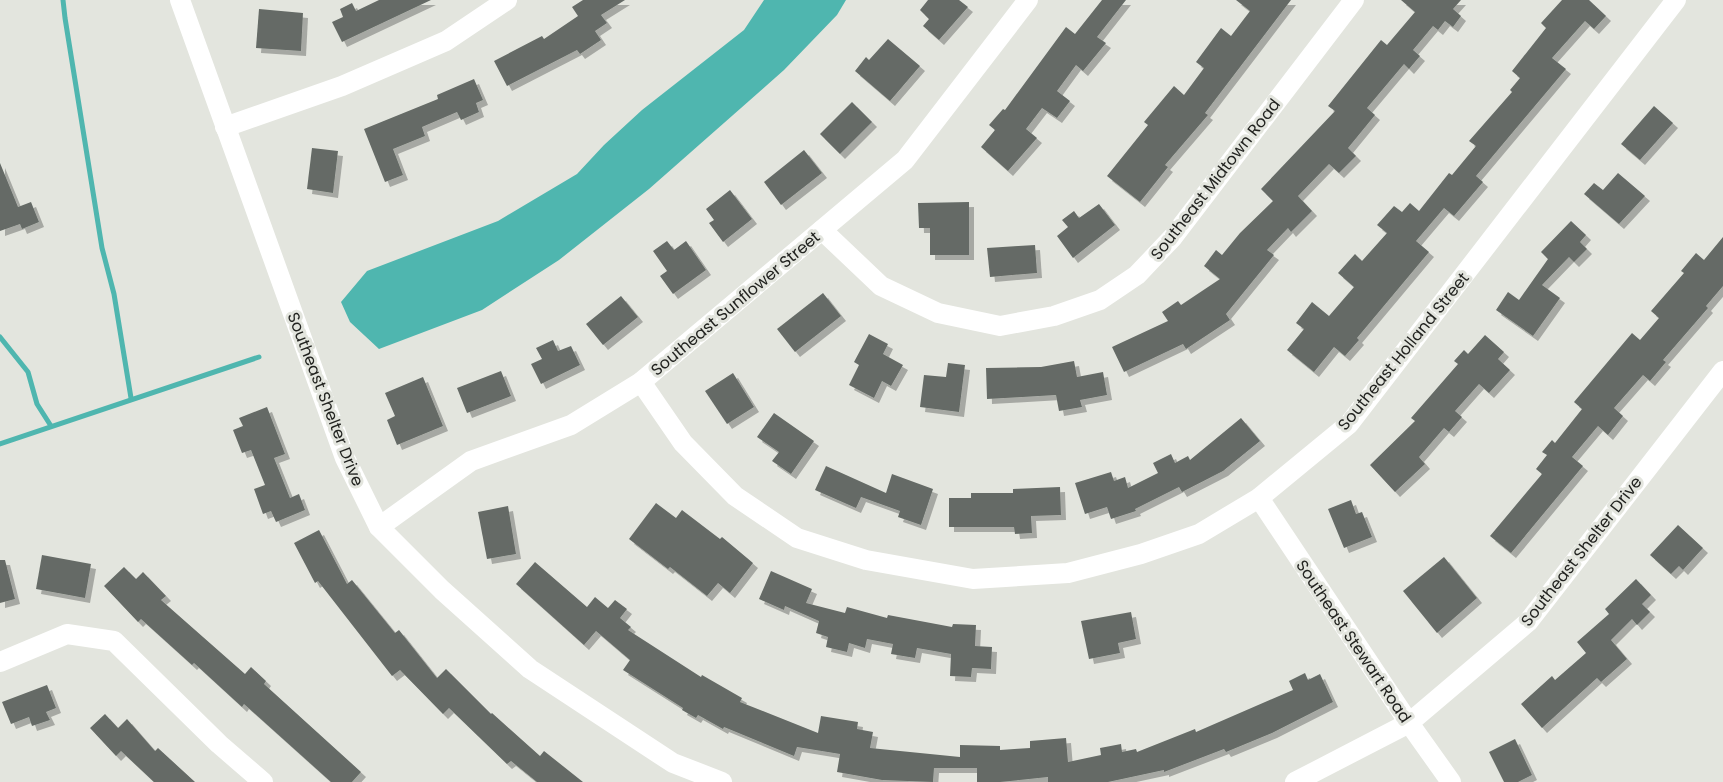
<svg xmlns="http://www.w3.org/2000/svg" width="1723" height="782" font-family="Poppins,sans-serif">
  <defs>
    <filter id="shadow"><feDropShadow dx="5" dy="5" stdDeviation="0" flood-color="#0004"/></filter>
  </defs>
  <rect width="100%" height="100%" fill="#e3e5de"/>
  <path fill="#4fb6af" d="M764,0H846L837,15L784,70L649,189L559,260L482,310L379,349L350,322L341,302L367,271L498,221L577,174L604,145L642,110L744,30Z"/>
  <g fill="none" stroke-linecap="round" stroke-linejoin="round">
    <g stroke="#4fb6af" stroke-width="5">
      <path d="M63,0L65,18L102,248L114,294L131,398"/>
      <path d="M0,337L28,372L37,404L51,426"/>
      <path d="M0,444L259,357"/>
    </g>
  </g>
  <g fill="#656b66" filter="url(#shadow)">
    <path d="M379,0H431L342,42L332,22L343,17L340,9L352,3L356,11Z"/>
    <path d="M583,0H625L601,15L607,23L595,31L601,40L580,54L577,50L507,86L494,61L542,36L544,39L578,16L572,7Z"/>
    <path d="M928,0H959L968,7L939,40L923,26L929,19L920,10Z"/>
    <path d="M1102,0H1126L1097,37L1106,43L1083,71L1076,65L1057,91L1070,101L1057,118L1042,108L1026,129L1037,138L1008,171L981,147L995,130L989,125L1003,109L1005,110L1066,27L1075,34Z"/>
    <path d="M1236,0H1291L1205,113L1208,115L1165,165L1168,167L1140,202L1107,176L1148,125L1144,122L1174,86L1184,95L1204,68L1196,62L1221,28L1231,36L1250,11Z"/>
    <path d="M1401,0H1461L1453,9L1461,16L1453,27L1445,21L1438,30L1433,26L1413,50L1420,56L1409,69L1404,64L1367,108L1375,115L1348,148L1356,156L1339,173L1329,164L1298,196L1312,211L1291,232L1288,228L1267,250L1274,255L1226,314L1230,320L1186,349L1183,344L1124,372L1112,347L1168,321L1162,312L1178,301L1181,305L1220,279L1204,266L1216,250L1222,255L1240,233L1273,201L1261,189L1335,111L1328,106L1381,40L1387,45L1415,12Z"/>
    <path d="M1562,0H1589L1606,16L1594,29L1585,21L1552,58L1566,69L1476,176L1483,182L1454,216L1444,208L1416,241L1429,252L1357,338L1359,340L1345,356L1334,347L1314,372L1287,350L1304,329L1296,323L1312,302L1329,316L1354,287L1338,273L1355,254L1362,261L1387,233L1377,225L1394,206L1402,212L1410,203L1419,211L1449,173L1452,175L1476,146L1469,141L1512,92L1510,90L1520,78L1512,71L1546,28L1541,23Z"/>
    <path d="M259,9L303,13L301,51L256,48Z"/>
    <path d="M888,39L920,66L890,101L855,71L866,57L869,60Z"/>
    <path d="M474,79L483,100L476,103L479,112L461,120L457,112L422,127L425,136L393,149L403,175L385,182L364,129L438,99L437,95Z"/>
    <path d="M852,102L872,122L840,154L820,134Z"/>
    <path d="M1654,106L1673,123L1640,160L1621,144Z"/>
    <path d="M312,148L338,151L333,193L307,189Z"/>
    <path d="M804,150L822,173L781,205L764,182Z"/>
    <path d="M0,163L18,207L31,202L39,222L22,229L20,224L0,231Z"/>
    <path d="M1618,173L1645,196L1619,224L1584,194L1594,183L1603,190Z"/>
    <path d="M730,190L752,219L723,242L709,223L714,220L706,209Z"/>
    <path d="M969,202V255H930V228H919L918,203Z"/>
    <path d="M1099,204L1115,225L1073,258L1057,236L1068,227L1062,220L1074,211L1079,218Z"/>
    <path d="M1571,221L1586,235L1580,242L1587,249L1574,262L1569,257L1542,285L1560,298L1533,336L1496,310L1508,292L1519,300L1548,259L1541,252Z"/>
    <path d="M1723,237V286L1706,306L1708,308L1663,360L1666,362L1650,381L1643,375L1614,408L1623,416L1608,435L1598,426L1572,457L1583,466L1511,553L1490,536L1542,474L1536,469L1547,455L1542,452L1552,440L1555,443L1582,409L1574,402L1632,333L1640,340L1659,318L1651,311L1684,273L1681,271L1696,253L1704,260Z"/>
    <path d="M667,241L674,250L686,241L706,270L673,294L660,276L667,271L653,251Z"/>
    <path d="M1035,245L1037,273L990,277L987,248Z"/>
    <path d="M823,293L841,316L795,352L777,329Z"/>
    <path d="M621,296L638,317L603,345L586,324Z"/>
    <path d="M869,334L888,344L883,354L903,365L891,386L882,381L874,398L849,385L859,365L854,362Z"/>
    <path d="M1485,335L1504,352L1498,359L1510,370L1489,393L1479,384L1455,411L1462,417L1449,432L1444,428L1419,457L1425,464L1395,492L1370,465L1415,421L1411,418L1458,364L1454,361L1464,350L1468,354Z"/>
    <path d="M553,340L558,351L571,346L580,365L541,384L531,364L542,359L536,348Z"/>
    <path d="M1074,361L1077,377L1103,372L1107,395L1080,400L1082,407L1059,411L1056,395L987,399L986,368L1041,367Z"/>
    <path d="M948,363L965,365L959,412L920,407L924,375L946,377Z"/>
    <path d="M501,371L511,396L467,413L457,388Z"/>
    <path d="M733,373L754,407L727,424L705,391Z"/>
    <path d="M423,377L443,426L397,445L387,420L395,416L385,393Z"/>
    <path d="M267,407L285,454L274,458L290,498L299,494L305,510L276,522L271,511L263,514L254,489L265,485L251,450L242,453L233,430L243,426L239,418Z"/>
    <path d="M774,413L814,441L791,474L772,461L779,452L757,437Z"/>
    <path d="M1241,418L1260,441L1223,471L1182,492L1179,487L1135,509L1136,511L1111,519L1107,507L1085,514L1075,483L1111,472L1114,481L1125,477L1128,488L1158,473L1153,463L1171,454L1175,463L1188,456L1190,460Z"/>
    <path d="M826,466L886,493L892,474L933,489L921,525L898,517L900,511L861,497L856,508L815,490Z"/>
    <path d="M1060,487L1061,515L1031,516L1032,533L1015,534L1014,527H949V498H971V493H1013V489Z"/>
    <path d="M1351,500L1356,514L1362,512L1372,537L1344,548L1328,509Z"/>
    <path d="M656,503L676,518L682,510L720,539L722,537L753,563L730,593L718,583L707,596L670,567L668,569L629,539Z"/>
    <path d="M508,506L516,554L487,559L478,512Z"/>
    <path d="M1678,525L1703,548L1683,570L1679,566L1671,574L1650,555Z"/>
    <path d="M319,530L347,584L352,580L395,633L399,630L437,678L446,669L491,714L492,713L540,756L544,751L583,782H537L511,761L507,764L449,708L443,714L400,670L392,676L318,581L315,583L294,543Z"/>
    <path d="M42,555L91,564L85,598L36,589Z"/>
    <path d="M1444,557L1477,598L1437,633L1403,591Z"/>
    <path d="M0,560H5L15,599L0,603Z"/>
    <path d="M535,562L587,607L595,597L608,608L615,600L627,609L620,618L631,627L628,630L701,677L702,675L742,698L740,702L818,733L821,716L858,722L857,729L873,732L870,748L960,757V745L1000,746V750L1030,748V741L1066,738L1068,762L1101,755L1100,748L1121,744L1122,752L1136,749L1137,752L1195,729L1196,732L1293,690L1289,681L1305,673L1308,680L1320,674L1333,702L1272,733L1226,752L1224,749L1164,772V770L1108,782H1048V777L1000,782H977V768H934L933,782L882,780L837,772L840,754L797,747L794,756L724,727L723,729L698,715L696,718L682,710L683,708L623,670L630,660L596,631L584,645L516,584Z"/>
    <path d="M124,567L136,579L143,572L166,596L161,600L245,674L251,667L266,681L264,684L361,772L352,782H331L244,704L242,707L194,663L192,665L141,619L138,622L104,586Z"/>
    <path d="M771,571L812,589L806,603L845,613L847,607L887,618L888,615L952,627L953,624L976,625L975,646L992,647L991,669L972,668L971,677L950,676L951,654L917,648L915,658L891,654L893,644L867,639L865,648L849,643L847,652L826,647L828,637L816,633L819,621L785,606L784,610L759,599Z"/>
    <path d="M1636,579L1651,595L1642,604L1650,612L1637,625L1632,619L1611,640L1627,659L1601,682L1597,678L1542,728L1521,704L1552,676L1555,680L1586,653L1577,642L1609,614L1605,609Z"/>
    <path d="M1131,612L1136,639L1118,643L1120,653L1089,659L1081,621Z"/>
    <path d="M47,685L56,708L46,712L50,720L32,726L29,717L11,724L2,702Z"/>
    <path d="M105,714L118,728L127,719L155,751L158,748L195,782H154L121,751L116,756L90,728Z"/>
    <path d="M1515,739L1532,775L1518,782H1504L1489,752Z"/>
  </g>
  <g fill="none" stroke-linecap="round" stroke-linejoin="round">
    <g stroke="#fff" stroke-width="20">
      <path d="M180,0L345,458L379,527L442,590L530,669L673,763L722,782"/>
      <path d="M225,127L342,86L446,41L507,0"/>
      <path d="M822,230L881,286L938,313L1000,326L1054,316L1100,300L1137,275L1173,237L1354,0"/>
      <path d="M641,382L683,443L735,496L797,538L866,560L973,579L1068,573L1141,554L1199,534L1259,498L1349,424L1676,0"/>
      <path d="M1259,498L1409,723L1451,782"/>
      <path d="M379,527L471,461L571,425L641,382L905,160L1028,0"/>
      <path d="M0,662L67,634L114,641L219,744L263,782"/>
      <path d="M1295,782L1409,723L1528,622L1723,371"/>
    </g>
  </g>
  <g text-anchor="middle" stroke-width="6" stroke-linejoin="round" paint-order="stroke">
    <g font-size="16" fill="#222320" stroke="#e3e5de">
      <text transform="translate(1215 179) rotate(-52)" y="6">Southeast Midtown Road</text>
      <text transform="translate(735 303) rotate(-40)" y="6">Southeast Sunflower Street</text>
      <text transform="translate(1403 351) rotate(-51)" y="6">Southeast Holland Street</text>
      <text transform="translate(326 399) rotate(69)" y="6">Southeast Shelter Drive</text>
      <text transform="translate(1581 551) rotate(-52)" y="6">Southeast Shelter Drive</text>
      <text transform="translate(1354 641) rotate(56)" y="6">Southeast Stewart Road</text>
    </g>
  </g>
</svg>
